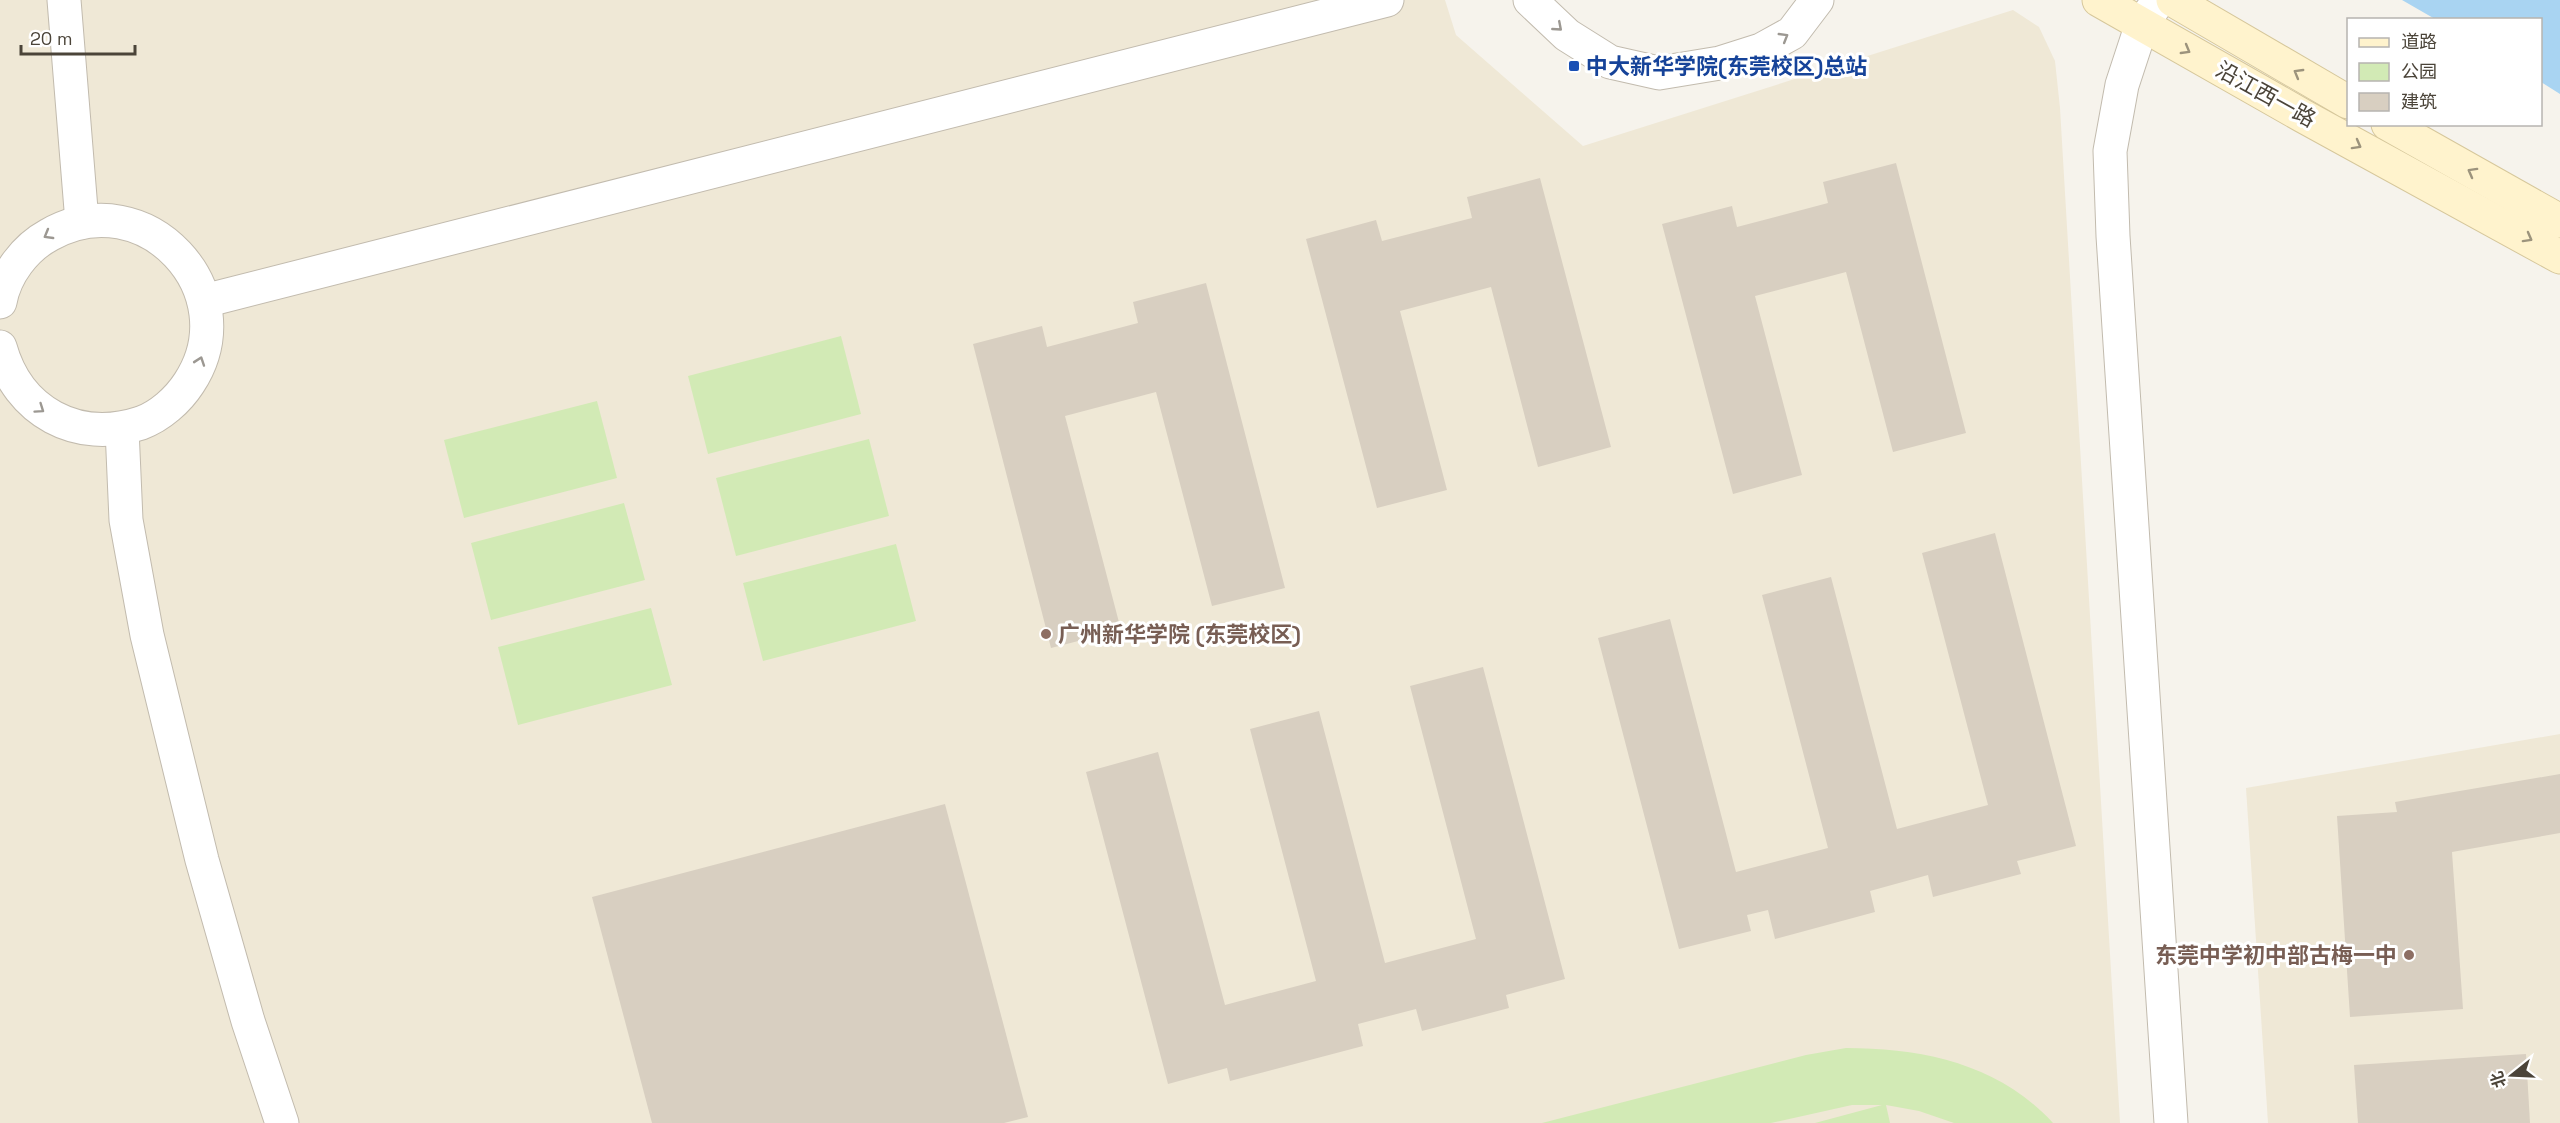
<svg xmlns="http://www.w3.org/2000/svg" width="2560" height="1123" font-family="'Space Grotesk','Noto Sans SC',sans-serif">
  <rect width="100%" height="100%" fill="#f6f3ec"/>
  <g fill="#efe8d6">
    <path d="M0,0H1445L1456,35L1583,146L2013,10L2039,27L2055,61L2060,108L2120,1123H0Z"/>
    <path d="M2560,734V1123H2268L2246,788Z"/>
  </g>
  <g fill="#d2eab5">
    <path d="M841,336L861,414L708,454L688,376Z"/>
    <path d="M597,401L617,478L464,518L444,440Z"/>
    <path d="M869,439L889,516L736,556L716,478Z"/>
    <path d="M624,503L645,580L491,620L471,543Z"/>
    <path d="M896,544L916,621L763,661L743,583Z"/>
    <path d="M651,608L672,685L518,725L498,647Z"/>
    <path d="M1846,1048C1923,1048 1999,1064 2053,1123H1954L1919,1111L1886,1105L1890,1123H1815L1882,1105H1852L1771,1123H1542L1806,1055Z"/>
  </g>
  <path fill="#a9d4f2" d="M2402,0H2560V94L2541,82L2540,20L2435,19Z"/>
  <g fill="#d8cfc1">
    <path d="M1896,163L1966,433L1893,452L1846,272L1755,296L1802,475L1733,494L1662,224L1732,206L1737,227L1828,203L1823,182Z"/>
    <path d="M1540,178L1611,447L1538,467L1491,287L1400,311L1447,490L1377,508L1306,239L1376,220L1382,241L1472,218L1467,197Z"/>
    <path d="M1206,283L1285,588L1212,606L1156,392L1065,416L1121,630L1051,648L973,344L1042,326L1047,347L1138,323L1133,302Z"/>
    <path d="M1995,533L2076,846L2017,861L2021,874L1933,897L1928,875L1870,891L1875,912L1775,939L1768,910L1747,915L1751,931L1679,949L1598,638L1670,619L1736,872L1828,848L1762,595L1831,577L1897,829L1988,805L1922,553Z"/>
    <path d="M1483,667L1565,979L1506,995L1509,1008L1422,1031L1416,1009L1358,1024L1363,1046L1230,1081L1227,1068L1168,1084L1086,772L1158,752L1225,1005L1316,981L1250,729L1319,711L1385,963L1476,939L1410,686Z"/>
    <path d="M2560,774V833L2452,852L2463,1009L2350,1017L2337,816L2397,812L2395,802Z"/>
    <path d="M945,804L1028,1117L1004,1123H652L592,897Z"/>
    <path d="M2526,1054L2530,1123H2358L2354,1065Z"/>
  </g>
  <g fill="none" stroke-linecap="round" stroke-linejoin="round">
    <defs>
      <g id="street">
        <path d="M64,0L82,222"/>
        <path d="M1530,0L1567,35L1610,62L1659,73L1720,63L1761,50L1792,33L1817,0"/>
        <path d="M2159,0L2142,24L2122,85L2110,151L2113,236L2171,1123"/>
        <path d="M204,301L1387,0"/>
        <path d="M0,302C5,274 25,248 49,235C145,180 249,292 189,383C178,400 160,416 141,423C77,444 18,412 0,347"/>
        <path d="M122,429L126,520L147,635L202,860L248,1021L282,1123"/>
      </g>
      <g id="secondary">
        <path d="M2099,0L2303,116L2560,257"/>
        <path d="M2173,0L2348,102"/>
        <path d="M2388,124L2560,221"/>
      </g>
    </defs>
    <use href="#street" stroke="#c2bbae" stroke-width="35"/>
    <use href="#secondary" stroke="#d6c79b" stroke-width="35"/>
    <use href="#street" stroke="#fff" stroke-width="33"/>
    <use href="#secondary" stroke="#fff3cd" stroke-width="33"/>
  </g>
  <defs><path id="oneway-chevron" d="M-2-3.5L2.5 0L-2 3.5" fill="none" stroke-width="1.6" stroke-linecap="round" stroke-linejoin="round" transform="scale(1.5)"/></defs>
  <g stroke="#9c9892">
    <use href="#oneway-chevron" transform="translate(1558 27) rotate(41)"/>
    <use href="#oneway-chevron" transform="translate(1784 37) rotate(-31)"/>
    <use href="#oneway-chevron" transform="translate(48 235) rotate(150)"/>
    <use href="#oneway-chevron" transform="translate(200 361) rotate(-71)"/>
    <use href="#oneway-chevron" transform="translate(40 409) rotate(35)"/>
  </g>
  <g stroke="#9c937c">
    <use href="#oneway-chevron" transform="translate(2186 50) rotate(30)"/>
    <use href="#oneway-chevron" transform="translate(2298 73) rotate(-150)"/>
    <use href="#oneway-chevron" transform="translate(2357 145) rotate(29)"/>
    <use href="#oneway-chevron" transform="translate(2472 172) rotate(-151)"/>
    <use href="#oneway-chevron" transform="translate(2528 238) rotate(29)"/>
  </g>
  <rect fill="#1a4fb4" stroke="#fff" stroke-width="2" x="1568" y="60" width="12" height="12" rx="3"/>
  <g fill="#8d6e63" stroke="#fff" stroke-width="2">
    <circle cx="1046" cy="634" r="6"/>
    <circle cx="2409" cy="955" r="6"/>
  </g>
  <g text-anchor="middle" stroke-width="6" stroke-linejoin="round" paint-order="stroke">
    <g font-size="22" font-weight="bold" fill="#164399" stroke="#fff" text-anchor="start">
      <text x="1586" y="74">中大新华学院(东莞校区)总站</text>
    </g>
    <g font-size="22" fill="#4b4439" stroke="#fff">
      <text transform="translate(2266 94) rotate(29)" y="8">沿江西一路</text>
    </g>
    <g font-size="22" font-weight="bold" fill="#785e54" stroke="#fff" text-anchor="start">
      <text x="1058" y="642">广州新华学院 (东莞校区)</text>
      <text x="2397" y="963" text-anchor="end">东莞中学初中部古梅一中</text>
    </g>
  </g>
  <rect x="2347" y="18" width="195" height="108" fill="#ffffff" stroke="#b7b4b0" stroke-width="1.5"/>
  <rect x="2359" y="38" width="30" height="9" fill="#fff3cd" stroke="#b7b4b0" stroke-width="1.5"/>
  <text x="2401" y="48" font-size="18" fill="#4b4439">道路</text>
  <rect x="2359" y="63" width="30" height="18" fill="#d2eab5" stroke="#b7b4b0" stroke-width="1.5"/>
  <text x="2401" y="78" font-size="18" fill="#4b4439">公园</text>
  <rect x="2359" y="93" width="30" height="18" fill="#d8cfc1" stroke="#b7b4b0" stroke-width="1.5"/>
  <text x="2401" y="108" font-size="18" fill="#4b4439">建筑</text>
  <g transform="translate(2512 1075) rotate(252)" stroke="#ffffff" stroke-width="4.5" paint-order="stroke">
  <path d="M0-4.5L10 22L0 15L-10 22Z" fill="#4b4439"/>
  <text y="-9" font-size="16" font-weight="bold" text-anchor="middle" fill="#4b4439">北</text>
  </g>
  <path d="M21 45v9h114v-9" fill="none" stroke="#4b4439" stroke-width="3"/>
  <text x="30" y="45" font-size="18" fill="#4b4439" stroke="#ffffff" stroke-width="4.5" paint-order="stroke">20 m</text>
</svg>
